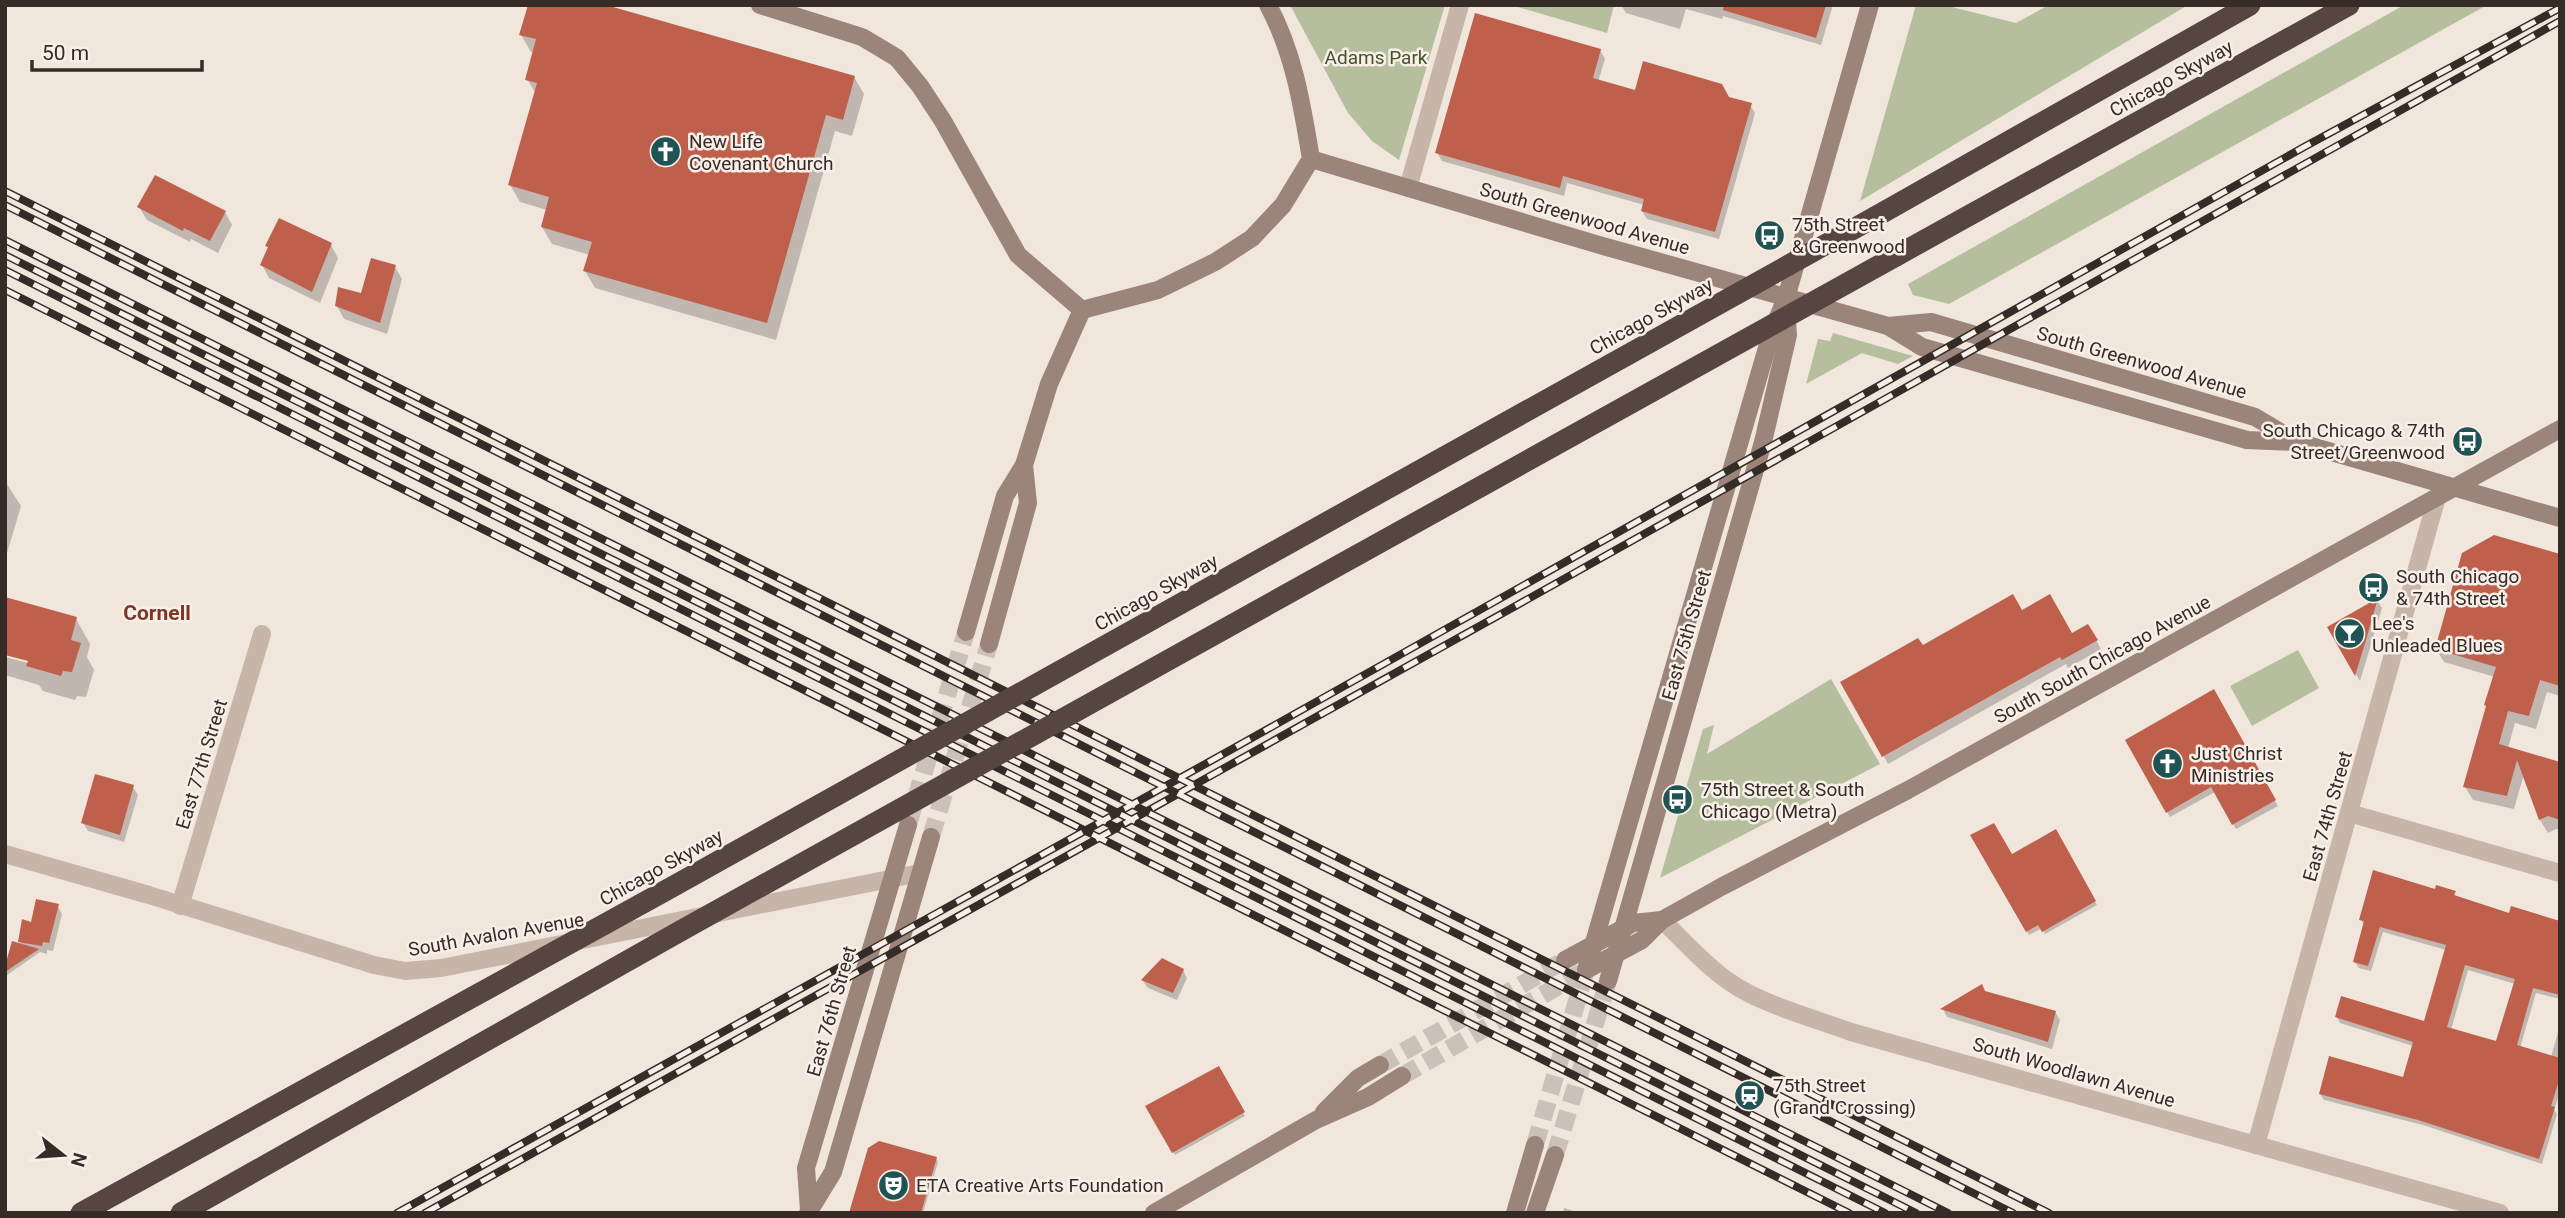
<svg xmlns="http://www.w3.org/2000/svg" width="2565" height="1218" font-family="Roboto,sans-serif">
  <rect width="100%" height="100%" fill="#f0e6dc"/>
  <g fill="#b6bf9d">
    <path d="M1290,5H1445L1399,160L1372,141L1348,113Z"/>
    <path d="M1511,5H1614L1607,33Z"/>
    <path d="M1916,5H1944L2016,23L2049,5H2188L1860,201Z"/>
    <path d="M2404,5H2487L1949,304L1913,295L1908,284Z"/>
    <path d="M1833,333L1913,356L1898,364L1862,353L1806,384L1818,339L1830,341Z"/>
    <path d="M2298,650L2319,688L2252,726L2230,686Z"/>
    <path d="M1831,679L1880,764L1660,878L1703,729L1714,725L1707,754Z"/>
  </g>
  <g fill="#0003" fill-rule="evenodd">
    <path d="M1621,5H1833L1821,45L1723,16L1722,19L1686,9L1680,29L1626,13Z"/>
    <path d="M521,35L854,77L864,94L852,136L835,131L776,340L595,288L585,271L590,255L552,244L542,227L547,210L520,202L510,185L536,94L527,79L535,53L531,52Z"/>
    <path d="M1600,50L1605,59L1598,82L1636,92L1728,99L1750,105L1755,113L1719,239L1647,219L1642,211L1644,205L1567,183L1564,196L1442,161L1437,153Z"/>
    <path d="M139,207L225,212L232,225L218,253L191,239L190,242L147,220Z"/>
    <path d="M331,245L338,258L320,303L269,278L262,265L269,249L267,246Z"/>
    <path d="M395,267L402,279L387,334L344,319L337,306L362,296Z"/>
    <path d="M5,481L21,506L5,560Z"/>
    <path d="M2560,556V696L2547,692L2536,729L2515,723L2508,748L2560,764V830L2556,829L2548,833L2540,820L2524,774L2514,809L2473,800L2465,787L2495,677L2444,662L2436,649Z"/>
    <path d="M2377,600L2382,608L2360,681L2329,627Z"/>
    <path d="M2021,612L2072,636L2088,626L2101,649L2068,668L2066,664L1888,764L1843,682L1922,647Z"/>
    <path d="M76,619L90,644L87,657L94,670L86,697L77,696L75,700L43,691L39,685L5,675V657L36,665Z"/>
    <path d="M2213,691L2278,806L2236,829L2215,792L2170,817L2127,741Z"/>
    <path d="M133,787L138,795L124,842L88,831L83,823Z"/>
    <path d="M2055,831L2097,905L2045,934L2042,928L2029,935L1973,836L2011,857Z"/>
    <path d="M2436,891L2454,893L2457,898L2511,915L2560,922V999L2536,993L2520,1048L2551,1057L2560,1025V1092L2554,1110L2557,1114L2542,1164L2423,1125L2324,1100L2320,1094L2405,1080L2413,1046L2340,1023L2337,1017L2425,1023L2446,950L2383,932L2371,971L2359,968L2355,962L2365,927L2361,920ZM2468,970L2515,984L2497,1043L2451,1030Z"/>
    <path d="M57,905L62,914L53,951L47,950V954L40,952L7,975L5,973L13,944L22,946L19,941L33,924Z"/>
    <path d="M1183,970L1187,978L1177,1000L1148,988L1143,981Z"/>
    <path d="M1984,992L2055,1012L2060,1020L2052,1049L1947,1017L1943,1009Z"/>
    <path d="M1218,1068L1245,1116L1175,1155L1147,1107Z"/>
    <path d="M936,1158L938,1162L923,1213H850Z"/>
    <path d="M1564,1208L1580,1213H1563Z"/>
  </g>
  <g fill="#bf604c" fill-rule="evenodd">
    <path d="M528,5H606L855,76L843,120L826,115L767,323L583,271L592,242L541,227L549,197L508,185L537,83L525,80L536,39L519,35Z"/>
    <path d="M1724,5H1826L1816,38L1723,10Z"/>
    <path d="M1475,13L1601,49L1593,78L1635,90L1643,61L1722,84L1729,97L1752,103L1715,232L1641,211L1644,199L1563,176L1560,188L1435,153Z"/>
    <path d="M155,175L226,211L210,241L184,228L183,231L137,207Z"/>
    <path d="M279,218L332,243L312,292L260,265L268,247L265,246Z"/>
    <path d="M371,258L396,265L380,323L335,306L338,287L361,293Z"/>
    <path d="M2494,535L2560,554V686L2540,680L2529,716L2508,711L2499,744L2560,762V820L2548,816L2539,820L2517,760L2507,796L2463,787L2486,706L2484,705L2496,667L2435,649L2462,553Z"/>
    <path d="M2013,594L2022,610L2050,594L2072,633L2088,624L2098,640L2062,660L2060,657L1882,757L1840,682L1918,638L1923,645Z"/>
    <path d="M5,597L77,617L71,640L81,643L72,672L63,671L61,676L26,666L28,661L5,655Z"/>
    <path d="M2378,598L2366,640L2355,676L2327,627Z"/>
    <path d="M2214,689L2276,800L2232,825L2211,787L2166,813L2125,740Z"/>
    <path d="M95,774L134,785L120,835L81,823Z"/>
    <path d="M1994,823L2012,854L2056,829L2096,901L2042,932L2038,925L2026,932L1970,835Z"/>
    <path d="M2373,870L2435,889L2436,885L2456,891L2454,895L2509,913L2511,906L2560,921V995L2533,988L2517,1045L2560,1058V1077L2551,1106L2555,1107L2539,1159L2418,1120L2319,1094L2329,1056L2403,1077L2413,1042L2335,1017L2341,996L2424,1021L2446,945L2380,927L2368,966L2353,962L2364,921L2359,920ZM2465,965L2515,979L2496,1041L2447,1027Z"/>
    <path d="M36,899L59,904L49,943L43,942L42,946L18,942L22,919L31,922Z"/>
    <path d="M12,941L39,949L5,972V966Z"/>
    <path d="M1162,958L1184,969L1173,993L1141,980Z"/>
    <path d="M1982,984L1985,991L2056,1011L2048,1042L1940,1009Z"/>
    <path d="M1219,1066L1245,1112L1172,1153L1145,1106Z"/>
    <path d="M879,1141L937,1157L921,1213H849L868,1148Z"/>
  </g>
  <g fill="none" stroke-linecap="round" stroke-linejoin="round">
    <g stroke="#cbc1b8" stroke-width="18" stroke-dasharray="18 9" stroke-linecap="butt">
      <path d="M908,825L966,632"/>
      <path d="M931,837L989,644"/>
      <path d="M1380,1065L1565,960"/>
      <path d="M1402,1076L1586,970"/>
      <path d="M1535,1145L1586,970"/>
      <path d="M1555,1155L1608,981"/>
    </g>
    <g stroke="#c8b5a9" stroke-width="18">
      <path d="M1408,188L1460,5"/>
      <path d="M2349,813L2560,873"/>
      <path d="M5,854L149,895L374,965L405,971L441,968L920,873"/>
      <path d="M180,906L262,634"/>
      <path d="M1662,920C1686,943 1710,971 1739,988C1771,1007 1816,1019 1851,1032L2500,1213"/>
      <path d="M2256,1145L2437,497"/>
    </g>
    <g stroke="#9b847a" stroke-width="18">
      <path d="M760,5L862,37L897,58L920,86L943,121L1018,255L1082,310"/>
      <path d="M1311,159L1596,244L1888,326L1922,347L2247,440L2297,442"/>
      <path d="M1082,310L1158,290L1215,262L1252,238L1283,205L1311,159C1302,105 1294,53 1268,5"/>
      <path d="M1888,326L1931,322L2255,417L2297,442L2560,518"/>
      <path d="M966,632L1005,496L1024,465L1049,384L1082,310"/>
      <path d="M989,644L1028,503L1024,465"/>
      <path d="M1565,960L1633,923L1662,920"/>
      <path d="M1586,970L1642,940L1662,920L1721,887L1908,790L2560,429"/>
      <path d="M1586,970L1771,334L1786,298L1870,5"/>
      <path d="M1608,981L1763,442L1788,335L1786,305"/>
      <path d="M1324,1112L1358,1078L1380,1065"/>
      <path d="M809,1210L806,1168L908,825"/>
      <path d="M808,1213L833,1172L931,837"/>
      <path d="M1154,1213L1316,1120L1368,1097L1402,1076"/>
      <path d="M1515,1213L1535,1145"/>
      <path d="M1535,1213L1555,1155"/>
    </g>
    <g stroke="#564540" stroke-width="21">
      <path d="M1875,217L2250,5"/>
      <path d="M1896,256L2349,5"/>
    </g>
    <defs>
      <g id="rail">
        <path d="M5,191L2049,1213"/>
        <path d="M5,205L2013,1213"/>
        <path d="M5,240L1948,1213"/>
        <path d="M5,255L1916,1213"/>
        <path d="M5,270L1885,1213"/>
        <path d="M5,290L1849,1213"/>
        <path d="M397,1213L1234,748L2304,147L2560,8"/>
        <path d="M425,1213L1503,613L2560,21"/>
      </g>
    </defs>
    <use href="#rail" stroke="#352c28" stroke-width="8"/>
    <use href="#rail" stroke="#f8f0e8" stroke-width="5" stroke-dasharray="16" stroke-linecap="butt"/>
    <g stroke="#564540" stroke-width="21">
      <path d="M81,1213L663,892L1875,217"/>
      <path d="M181,1213L684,929L1896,256"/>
    </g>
  </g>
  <defs>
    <symbol id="church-disc" viewBox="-11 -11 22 22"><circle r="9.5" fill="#205454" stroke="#f8f0e8"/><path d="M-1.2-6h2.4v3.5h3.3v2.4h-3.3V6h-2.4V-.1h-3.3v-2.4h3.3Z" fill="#fff"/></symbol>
    <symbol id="bus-disc" viewBox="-11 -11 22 22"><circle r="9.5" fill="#205454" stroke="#f8f0e8"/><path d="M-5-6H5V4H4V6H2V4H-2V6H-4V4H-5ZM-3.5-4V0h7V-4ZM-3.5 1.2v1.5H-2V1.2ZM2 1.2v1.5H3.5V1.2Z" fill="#fff"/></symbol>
    <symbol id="bar-disc" viewBox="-11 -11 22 22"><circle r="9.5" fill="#205454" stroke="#f8f0e8"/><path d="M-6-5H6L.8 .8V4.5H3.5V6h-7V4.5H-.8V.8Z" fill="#fff"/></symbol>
    <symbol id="station-disc" viewBox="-11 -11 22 22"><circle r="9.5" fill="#205454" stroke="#f8f0e8"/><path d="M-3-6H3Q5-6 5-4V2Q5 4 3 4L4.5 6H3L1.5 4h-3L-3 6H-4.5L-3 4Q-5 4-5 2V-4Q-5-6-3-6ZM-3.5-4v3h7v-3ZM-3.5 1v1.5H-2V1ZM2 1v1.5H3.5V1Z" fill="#fff"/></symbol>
    <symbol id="theatre-disc" viewBox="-11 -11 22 22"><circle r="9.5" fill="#205454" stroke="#f8f0e8"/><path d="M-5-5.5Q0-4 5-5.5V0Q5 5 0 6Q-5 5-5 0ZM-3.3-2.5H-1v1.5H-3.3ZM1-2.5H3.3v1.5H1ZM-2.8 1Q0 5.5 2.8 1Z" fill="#fff"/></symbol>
  </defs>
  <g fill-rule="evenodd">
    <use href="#church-disc" x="648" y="134" width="35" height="35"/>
    <use href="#bus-disc" x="1752" y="218" width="35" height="35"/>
    <use href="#bus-disc" x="2450" y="424" width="35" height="35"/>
    <use href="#bus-disc" x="2356" y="570" width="35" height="35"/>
    <use href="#bar-disc" x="2332" y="616" width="35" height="35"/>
    <use href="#church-disc" x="2150" y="746" width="35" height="35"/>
    <use href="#bus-disc" x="1660" y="782" width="35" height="35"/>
    <use href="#station-disc" x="1732" y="1078" width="35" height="35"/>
    <use href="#theatre-disc" x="876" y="1168" width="35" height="35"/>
  </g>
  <g text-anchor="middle" stroke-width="5" stroke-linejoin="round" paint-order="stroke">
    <g font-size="19" fill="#47522e" stroke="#f8f0e8">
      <text x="1376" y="64">Adams Park</text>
    </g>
    <g font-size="19" fill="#352c28" stroke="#f8f0e8">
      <text transform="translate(2171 78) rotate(-29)" y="7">Chicago Skyway</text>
      <text transform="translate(1585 218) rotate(16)" y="7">South Greenwood Avenue</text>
      <text transform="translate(1651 316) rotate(-29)" y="7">Chicago Skyway</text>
      <text transform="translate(2142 362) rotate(16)" y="7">South Greenwood Avenue</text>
      <text transform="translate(1156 592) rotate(-29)" y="7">Chicago Skyway</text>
      <text transform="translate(1686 635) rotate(-74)" y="7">East 75th Street</text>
      <text transform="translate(2102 659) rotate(-29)" y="7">South South Chicago Avenue</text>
      <text transform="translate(201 764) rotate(-73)" y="7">East 77th Street</text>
      <text transform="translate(2327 816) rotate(-74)" y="7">East 74th Street</text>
      <text transform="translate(661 867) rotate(-29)" y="7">Chicago Skyway</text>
      <text transform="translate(496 934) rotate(-10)" y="7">South Avalon Avenue</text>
      <text transform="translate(831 1011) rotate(-74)" y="7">East 76th Street</text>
      <text transform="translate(2074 1072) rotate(16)" y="7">South Woodlawn Avenue</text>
    </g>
    <g font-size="19" fill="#352c28" stroke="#f8f0e8" text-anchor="start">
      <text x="689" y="148">New Life<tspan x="689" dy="22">Covenant Church</tspan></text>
      <text x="1792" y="231">75th Street<tspan x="1792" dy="22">&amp; Greenwood</tspan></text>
      <text x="2445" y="437" text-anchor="end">South Chicago &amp; 74th<tspan x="2445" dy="22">Street/Greenwood</tspan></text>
      <text x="2396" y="583">South Chicago<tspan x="2396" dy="22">&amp; 74th Street</tspan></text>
      <text x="2372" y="630">Lee's<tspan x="2372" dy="22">Unleaded Blues</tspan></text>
      <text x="2191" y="760">Just Christ<tspan x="2191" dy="22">Ministries</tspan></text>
      <text x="1701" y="796">75th Street &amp; South<tspan x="1701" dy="22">Chicago (Metra)</tspan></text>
      <text x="1773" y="1092">75th Street<tspan x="1773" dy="22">(Grand Crossing)</tspan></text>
      <text x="916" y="1192">ETA Creative Arts Foundation</text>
    </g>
    <g font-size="21" font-weight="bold" fill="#803526" stroke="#f8f0e8">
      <text x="157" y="620">Cornell</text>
    </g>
  </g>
  <rect width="2565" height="1218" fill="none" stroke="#352c28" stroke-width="14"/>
  <g transform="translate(63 1155) rotate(107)" stroke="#f8f0e8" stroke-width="5" paint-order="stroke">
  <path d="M0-5L12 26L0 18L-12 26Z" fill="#352c28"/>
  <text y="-10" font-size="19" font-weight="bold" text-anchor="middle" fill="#352c28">N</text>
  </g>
  <path d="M32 60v10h170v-10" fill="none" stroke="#352c28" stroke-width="3.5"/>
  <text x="42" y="60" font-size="21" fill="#352c28" stroke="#f8f0e8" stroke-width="5" paint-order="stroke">50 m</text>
</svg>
